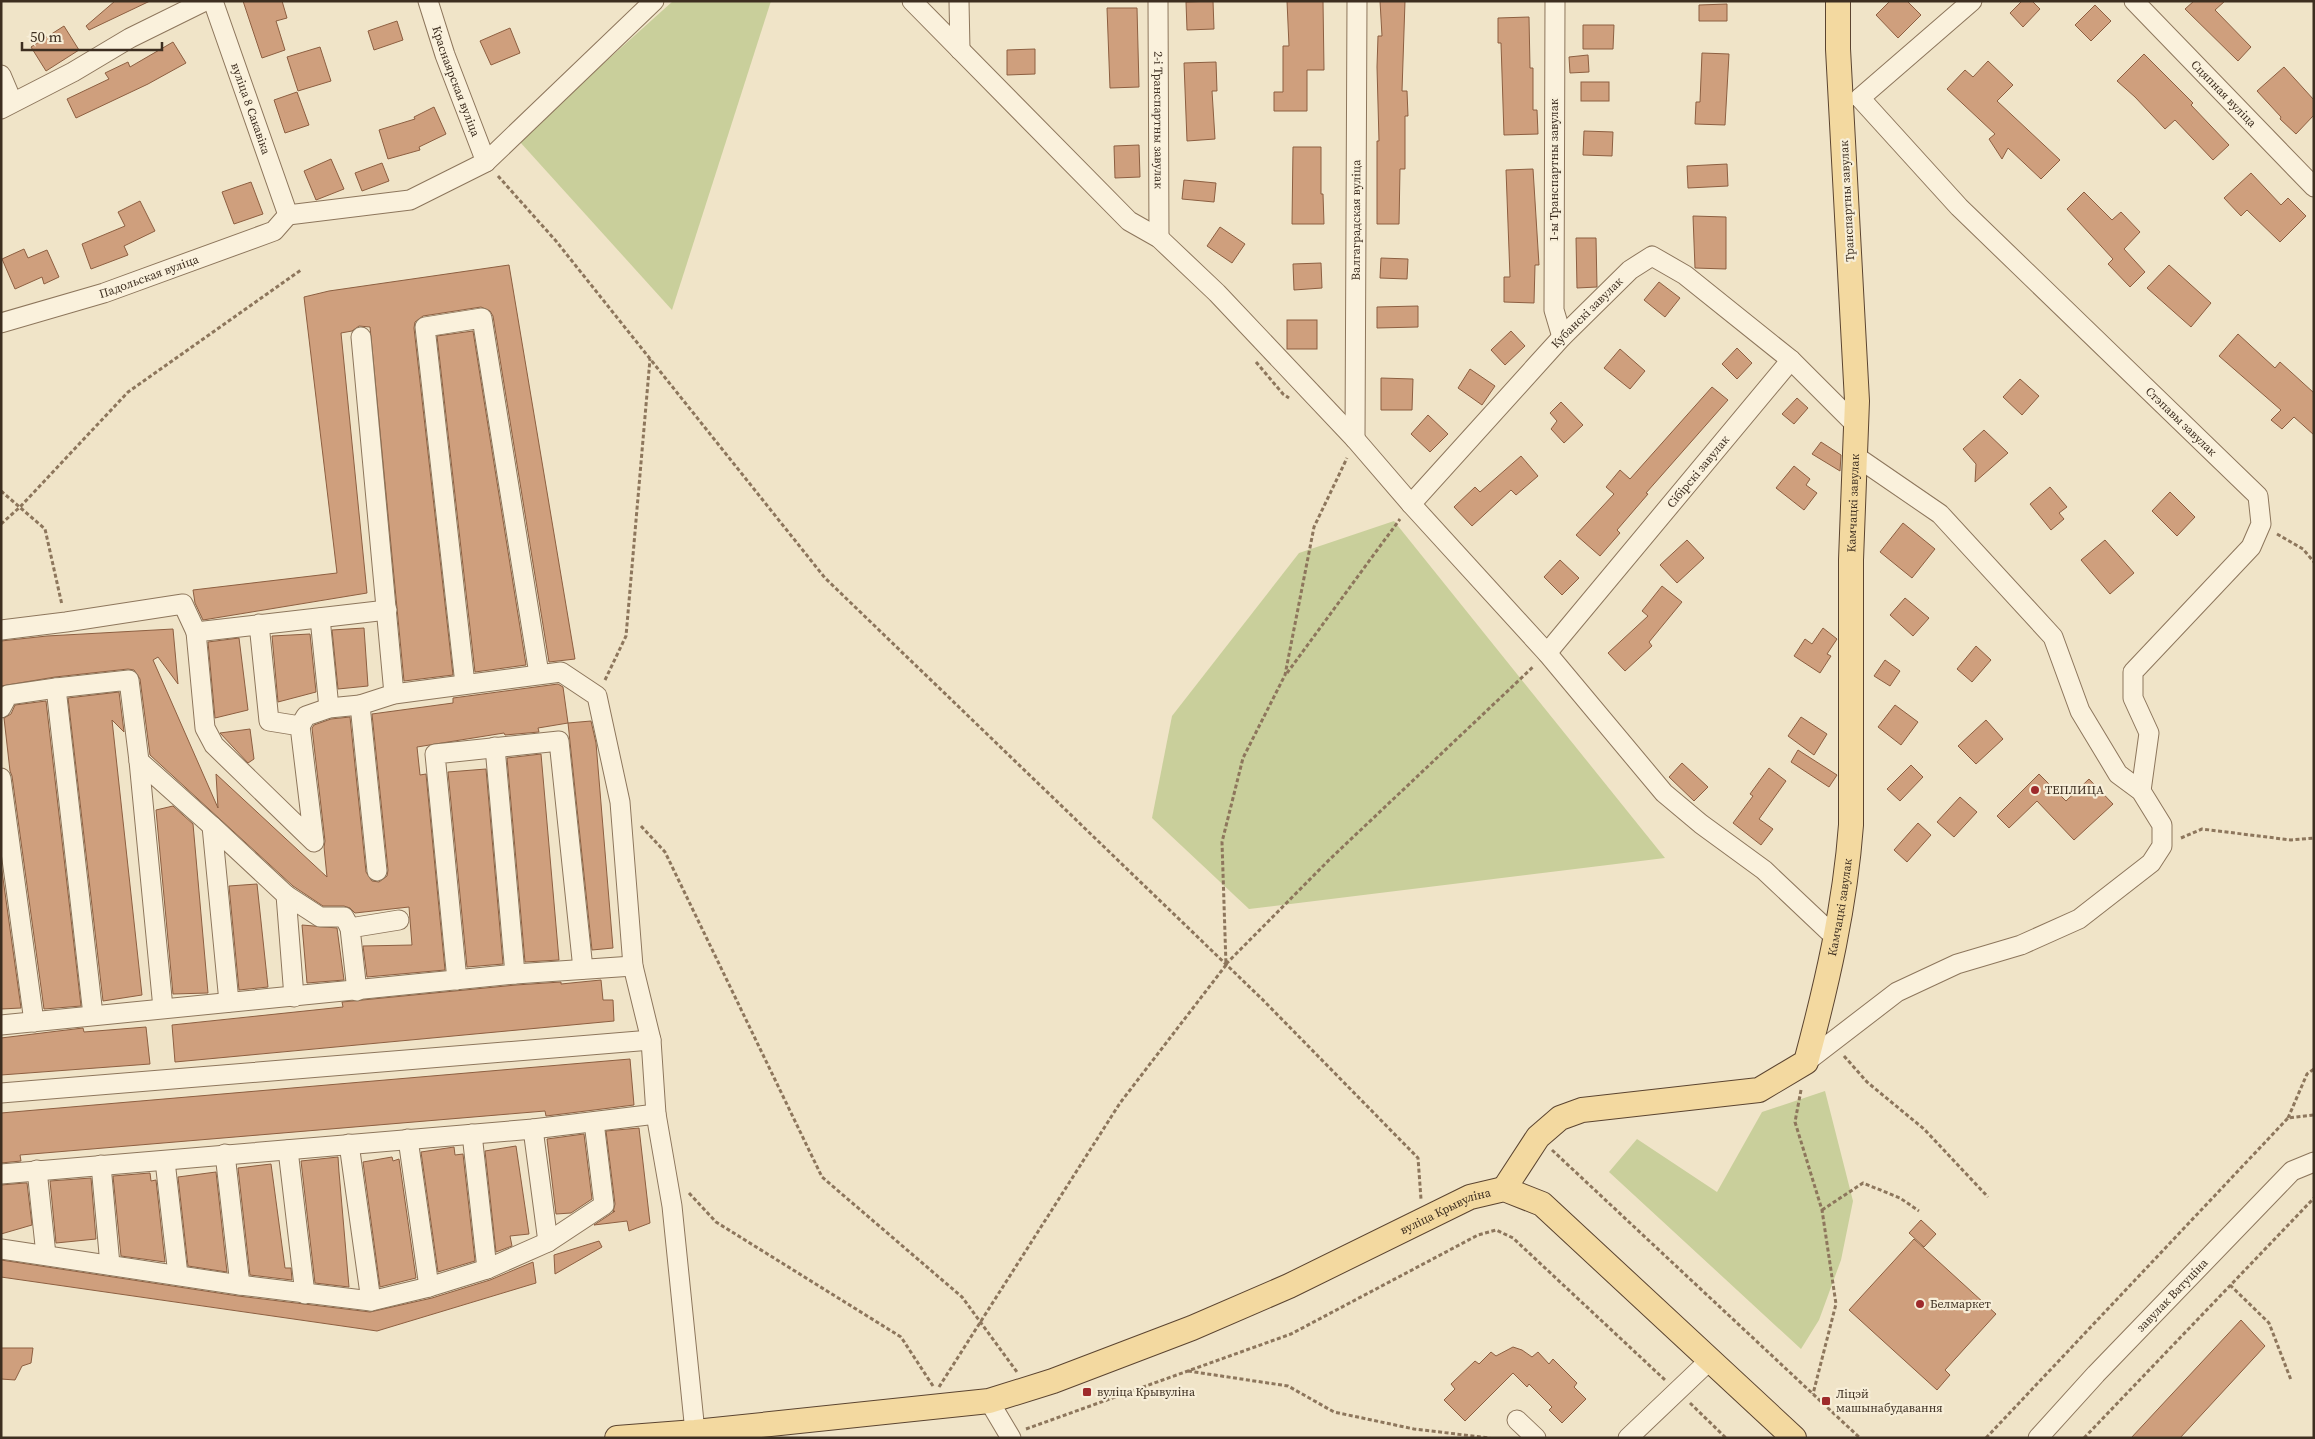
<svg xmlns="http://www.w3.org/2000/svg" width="2315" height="1439" font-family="'Source Serif 4',serif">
  <rect width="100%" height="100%" fill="#f0e4c8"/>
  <g fill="#c9cf9b">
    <path d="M673,1H771L672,310L520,142L554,108Z"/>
    <path d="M1394,521L1665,858L1249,909L1152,818L1172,716L1299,553Z"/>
    <path d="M1825,1091L1853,1201L1841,1260L1819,1320L1801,1349L1609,1172L1637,1139L1717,1192L1762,1112Z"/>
  </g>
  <g fill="#cf9f7d" stroke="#8d5f41">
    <path d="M115,1H150L89,30L86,26Z"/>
    <path d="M243,1H282L287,18L276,21L285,50L262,58Z"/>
    <path d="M1213,1L1214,29L1187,30L1186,2Z"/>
    <path d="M1287,1H1323L1324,70H1307V111H1274V92H1283V46H1289Z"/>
    <path d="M1380,1H1405L1402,91H1407L1408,116H1405V169H1400L1399,224H1377V141H1379L1377,67L1378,36H1382Z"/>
    <path d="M1890,1H1907L1921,15L1898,38L1876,15Z"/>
    <path d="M2022,1H2032L2040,9L2023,27L2010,13Z"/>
    <path d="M2194,1H2225L2215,10L2251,47L2238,61L2185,9Z"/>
    <path d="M1727,4V21H1699V5Z"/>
    <path d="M2095,5L2111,21L2091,41L2075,25Z"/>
    <path d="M1107,8H1137L1139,87L1110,88Z"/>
    <path d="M1529,17L1530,68H1533V110H1537L1538,134L1504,135L1501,43H1498V18Z"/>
    <path d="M397,21L403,40L374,50L368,31Z"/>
    <path d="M1583,25H1614L1613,49H1583Z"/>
    <path d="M64,26L79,50L46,71L31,47Z"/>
    <path d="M510,28L520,53L491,65L480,41Z"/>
    <path d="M173,42L186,63L148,84L76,118L67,99L109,79L105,73L128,62L130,67Z"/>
    <path d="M320,47L331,81L298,91L287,57Z"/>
    <path d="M1035,49V74L1007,75V50Z"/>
    <path d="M1702,53L1729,54L1725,125L1695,124L1696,102H1700Z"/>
    <path d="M2144,54L2193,103L2191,105L2229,145L2213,160L2175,120L2165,129L2135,97L2117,81Z"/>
    <path d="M1588,55L1589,72L1570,73L1569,57Z"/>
    <path d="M1988,61L2013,85L1997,101L2060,160L2041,179L2008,148L2002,159L1989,139L1995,134L1947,89L1965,70L1973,77Z"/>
    <path d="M1216,62L1217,91H1212L1215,139L1187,141L1184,63Z"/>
    <path d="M2284,67L2314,100V115L2296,134L2280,119L2281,117L2257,91Z"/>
    <rect x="1581" y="82" width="28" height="19"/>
    <path d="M297,92L309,125L285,133L274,100Z"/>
    <path d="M434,107L446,134L419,147L420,150L388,159L379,130L415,119L414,117Z"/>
    <path d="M1584,131L1613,132L1612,156L1583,155Z"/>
    <path d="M1139,145L1140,177L1115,178L1114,146Z"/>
    <path d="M1293,147H1321V194H1323L1324,224H1292Z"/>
    <path d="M331,159L344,189L316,200L304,171Z"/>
    <path d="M382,163L389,181L362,191L355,173Z"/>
    <path d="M1727,164L1728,186L1688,188L1687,166Z"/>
    <path d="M1533,169L1539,265H1535L1534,303L1504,302V277H1510L1506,170Z"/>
    <path d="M2251,173L2281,205L2288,198L2306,216L2280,242L2247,210L2241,216L2224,198Z"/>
    <path d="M1184,180L1216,183L1214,202L1182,199Z"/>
    <path d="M251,182L263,214L234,224L222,192Z"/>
    <path d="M2084,192L2112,220L2121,212L2140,232L2124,249L2145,272L2130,287L2108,264L2113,259L2067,209Z"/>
    <path d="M140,201L155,231L124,246L128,255L91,269L82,244L125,226L118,212Z"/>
    <path d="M1693,216L1726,217V269L1695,268Z"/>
    <path d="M1220,227L1245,244L1232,263L1207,246Z"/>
    <path d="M1576,238H1596L1597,287L1577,288Z"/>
    <path d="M24,249L28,258L47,250L59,277L44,284L42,277L15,289L2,259Z"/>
    <path d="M1381,258L1408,259L1407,279L1380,278Z"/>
    <path d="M1321,263L1322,288L1294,290L1293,264Z"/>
    <path d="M509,265L575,659L549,662L493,316L490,311L481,307L423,316L415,322L414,328L453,675L404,681L370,327L359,326L352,331L341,333L367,593L203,620L195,603L193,590L337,573L304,297L329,291Z"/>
    <path d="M2169,265L2211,303L2191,327L2147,288Z"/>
    <path d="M1659,282L1680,298L1665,317L1644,300Z"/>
    <path d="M1418,306V327L1377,328V307Z"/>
    <rect x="1287" y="320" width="30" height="29"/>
    <path d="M473,331L526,665L475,672L437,336Z"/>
    <path d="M1511,331L1525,346L1505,365L1491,350Z"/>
    <path d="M2238,334L2275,368L2280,362L2314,393V435L2294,417L2282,429L2271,420L2281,410L2219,356Z"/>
    <path d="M1737,348L1752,363L1737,379L1722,364Z"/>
    <path d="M1620,349L1645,371L1630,389L1604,368Z"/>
    <path d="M1470,369L1495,386L1482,405L1458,388Z"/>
    <path d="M1381,378L1413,379L1412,410H1381Z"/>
    <path d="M2020,379L2039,396L2022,415L2003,397Z"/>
    <path d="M1712,387L1728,400L1646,493L1648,494L1617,530L1620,533L1600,556L1576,535L1614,494L1606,487L1620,470L1630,479Z"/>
    <path d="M1797,398L1808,408L1794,424L1782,414Z"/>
    <path d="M1561,402L1583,425L1564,443L1551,429L1557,421L1550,413Z"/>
    <path d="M1428,415L1448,434L1430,452L1411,434Z"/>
    <path d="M1984,430L2008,453L1975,482L1976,464L1963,449Z"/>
    <path d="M1821,442L1841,455L1840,471L1812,454Z"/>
    <path d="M1521,456L1538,476L1516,495L1511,490L1472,526L1454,507L1475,487L1480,492Z"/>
    <path d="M1794,466L1810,479L1806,485L1817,493L1804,510L1776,488Z"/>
    <path d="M2050,487L2067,507L2059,513L2064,519L2051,530L2030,504Z"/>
    <path d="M2170,492L2195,517L2177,536L2152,511Z"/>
    <path d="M1903,523L1935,549L1912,578L1880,552Z"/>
    <path d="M1687,540L1704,558L1677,583L1660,565Z"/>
    <path d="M2105,540L2134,573L2110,594L2081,560Z"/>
    <path d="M1560,560L1579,578L1562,595L1544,577Z"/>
    <path d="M1662,586L1682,602L1649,642L1652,646L1625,671L1608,653L1648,616L1642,611Z"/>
    <path d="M1905,598L1929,618L1913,636L1890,615Z"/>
    <path d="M364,628L368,686L338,689L332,630Z"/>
    <path d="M1823,628L1837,639L1827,654L1831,656L1820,673L1794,656L1805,639L1812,644Z"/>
    <path d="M173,629L178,684L158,657L153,660L218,808L216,774L327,877L324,847L325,841L312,728L314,725L331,719L350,717L366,872L372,881L379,882L387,876L388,870L372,714L453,703V698L558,684L563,687L568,723L538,728L539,732L505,735L504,733L417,747L420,775L426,774L445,970L367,977L363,946L412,945L409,907L355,913L350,908L344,906H323L293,886L150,755L140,679L134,670L128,669L55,677L1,686V641L47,636Z"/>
    <path d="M310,634L316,692L278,702L272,636Z"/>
    <path d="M239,638L248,710L215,718L208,642Z"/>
    <path d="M1976,646L1991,660L1972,682L1957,669Z"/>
    <path d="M1885,660L1900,671L1890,686L1874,676Z"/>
    <path d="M119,692L124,732L112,720L142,995L103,1001L68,698Z"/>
    <path d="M46,701L81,1006L44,1009L12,776L10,771L4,718L11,714L15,705Z"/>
    <path d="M1895,705L1918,722L1901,745L1878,727Z"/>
    <path d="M1801,717L1827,734L1814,755L1788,736Z"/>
    <path d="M1986,720L2003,739L1976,764L1958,746Z"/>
    <path d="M591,721L596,743L613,948L592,950L568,723Z"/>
    <path d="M250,729L254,759L248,763L220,733Z"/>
    <path d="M1798,750L1837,775L1829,787L1791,762Z"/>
    <path d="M541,754L559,960L525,962L507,758Z"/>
    <path d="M1682,763L1708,787L1694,801L1669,777Z"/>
    <path d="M1911,765L1923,777L1900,801L1887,789Z"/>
    <path d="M1769,768L1786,781L1759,819L1773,829L1761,845L1733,823L1753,796L1750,794Z"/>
    <path d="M486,769L503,964L467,967L448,772Z"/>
    <path d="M2039,774L2066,801L2089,779L2113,804L2074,840L2037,801L2009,828L1997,816Z"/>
    <path d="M1960,797L1977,812L1954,837L1937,822Z"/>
    <path d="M173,806L193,824L208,993L173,994L156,810Z"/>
    <path d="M1918,823L1931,835L1907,862L1894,850Z"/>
    <path d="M1,864L21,1008L1,1009Z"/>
    <path d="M257,884L268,987L239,990L229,886Z"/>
    <path d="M302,925L337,928L344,980L307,983Z"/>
    <path d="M601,980L603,1000H613L614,1021L175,1062L172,1025L343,1007L342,1002L516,985L561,982V984Z"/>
    <path d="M146,1027L150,1064L1,1075V1038L83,1028L84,1032Z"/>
    <path d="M630,1059L634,1105L546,1116L545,1111L20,1155L21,1161L1,1163V1113Z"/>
    <path d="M639,1128L650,1223L629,1231L627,1221L594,1225L615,1211L613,1212L615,1204L606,1131Z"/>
    <path d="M584,1134L592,1199L571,1213L556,1214L547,1139Z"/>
    <path d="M516,1146L529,1234L510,1236L512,1246L496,1252L485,1151Z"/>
    <path d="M454,1147L455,1155L463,1154L475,1261L438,1272L421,1152Z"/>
    <path d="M338,1157L339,1172L349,1287L315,1283L301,1161Z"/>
    <path d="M392,1157L393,1161L399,1159L416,1278L380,1287L363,1162Z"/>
    <path d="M271,1164L285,1268H291L292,1280L250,1275L238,1168Z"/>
    <path d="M216,1172L227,1272L188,1266L178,1177Z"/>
    <path d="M150,1173L151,1181L156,1180L165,1262L121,1256L113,1176Z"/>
    <path d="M91,1178L96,1239L56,1243L50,1181Z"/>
    <path d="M25,1183H27L32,1225L1,1234V1185Z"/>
    <path d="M1921,1220L1936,1234L1924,1247L1909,1233Z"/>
    <path d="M1914,1239L1996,1314L1945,1370L1950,1375L1937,1390L1849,1310Z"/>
    <path d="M599,1241L602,1247L555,1274L554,1255Z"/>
    <path d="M1,1260L238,1296L370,1312L432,1298L490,1280L533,1262L536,1283L377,1331L1,1277Z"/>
    <path d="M2241,1320L2265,1346L2180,1438H2131Z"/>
    <path d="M1513,1347L1522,1350L1532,1357L1538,1352L1549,1364L1553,1359L1577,1383L1574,1387L1586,1399L1562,1423L1549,1410L1552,1407L1529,1384L1527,1387L1513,1373L1465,1421L1444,1400L1455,1389L1451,1384L1475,1361L1479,1364L1491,1352L1496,1356Z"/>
    <path d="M1,1348H33L31,1363L22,1366L15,1380L1,1379Z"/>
  </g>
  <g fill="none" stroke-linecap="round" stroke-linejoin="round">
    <defs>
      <g id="minor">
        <path id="s1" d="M213,1L288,215"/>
        <path id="s2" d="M428,1L445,55L486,162"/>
        <path d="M912,1L1129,221L1159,238L1217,293L1355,439L1411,504L1547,653L1664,793L1701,824L1764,870L1836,938"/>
        <path d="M959,1L960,50"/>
        <path id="s3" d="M1158,1L1159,238"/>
        <path d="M1555,1L1554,310L1562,337"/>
        <path id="s4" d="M2134,1L2314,187"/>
        <path d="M1,75L12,101"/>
        <path id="s5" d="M1860,98L1959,207L2258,496L2261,524L2251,547L2133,672V698L2149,733L2141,791"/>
        <path d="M1860,98L1972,1"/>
        <path d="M1,109L73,72L130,38L205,1"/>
        <path d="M288,215L410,200L486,162L654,1"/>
        <path id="s6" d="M1,323L104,293L274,231L288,215"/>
        <path d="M361,337L394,694"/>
        <path id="s7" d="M1355,439L1357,1"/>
        <path id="s8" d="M1411,504L1562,337L1630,270L1652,256L1685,275L1791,360L1855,424"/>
        <path d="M320,618L329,708"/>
        <path d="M259,624L269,721L300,726L314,842L214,745L205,728L196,632L387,610"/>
        <path d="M1,630L66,622L183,604L196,632"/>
        <path id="s9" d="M1547,653L1791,360"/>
        <path d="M465,684L425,327L482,318L539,674"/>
        <path d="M1,708L8,695L56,688"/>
        <path d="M300,726L306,716L329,708L360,705"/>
        <path d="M495,747L515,974"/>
        <path d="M1,778L34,1022"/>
        <path d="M377,871L360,705L394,694L561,672L597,696L620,802L633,966L651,1040L656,1114L672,1206L695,1432"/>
        <path d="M286,895L320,917H344L350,928"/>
        <path d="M457,980L435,754L559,741L583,969"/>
        <path d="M357,991L350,928L399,920"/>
        <path d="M229,1002L212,826L286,895L294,997"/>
        <path d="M163,1008L139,761L212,826"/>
        <path d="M93,1015L56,688L129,680L139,761"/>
        <path d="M1,1025L515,974L633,966"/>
        <path d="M1806,1062L1897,992L1957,964L2021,945L2079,919L2151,863L2162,846V825L2141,791L2118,774L2080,711L2053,637L1940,514L1854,455"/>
        <path d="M1,1093L651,1040"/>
        <path d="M533,1129L548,1242"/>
        <path d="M472,1134L487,1269"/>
        <path d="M408,1139L429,1287"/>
        <path d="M349,1144L371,1301"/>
        <path d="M288,1150L305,1294"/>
        <path d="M225,1154L240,1285"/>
        <path d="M165,1161L178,1275"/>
        <path d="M101,1165L110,1265"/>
        <path d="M37,1170L46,1255"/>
        <path d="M1,1174L533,1129L656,1114"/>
        <path d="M1,1249L240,1285L371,1301L429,1287L487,1269L548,1242L604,1205L594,1122"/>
        <path d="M989,1401L1011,1438"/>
        <path d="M1517,1420L1536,1438"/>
        <path d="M1628,1438L1711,1359"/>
        <path id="s10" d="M2038,1438L2096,1374L2292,1171L2314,1162"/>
      </g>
      <g id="major">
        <path id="s11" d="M1504,1189L1538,1137L1560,1118L1582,1110L1759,1090L1806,1062C1827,984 1845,906 1851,825V560L1857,401L1838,49V1"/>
        <path id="s12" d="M617,1438L695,1432L989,1401L1053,1381L1192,1328L1289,1286L1470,1197L1504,1189L1542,1204L1794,1438"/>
      </g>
    </defs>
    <use href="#minor" stroke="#8d765c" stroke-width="21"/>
    <use href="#major" stroke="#5b4430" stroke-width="26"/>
    <g stroke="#8d765c" stroke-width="3" stroke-dasharray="4 2.5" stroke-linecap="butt">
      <path d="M498,176L556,241L825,578L1262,999L1418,1158L1421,1199"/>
      <path d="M1256,362L1283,394L1289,398"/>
      <path d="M1,491L45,529L62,605"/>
      <path d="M1,524L20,507L128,392L301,270"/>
      <path d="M2277,534L2303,549L2314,562"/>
      <path d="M1287,673L1400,519"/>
      <path d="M605,680L626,636L650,359"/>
      <path d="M641,826L665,852L822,1177L962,1297L1017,1372"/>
      <path d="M2181,838L2202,829L2291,840L2314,838"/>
      <path d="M1226,964L1331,858L1534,666"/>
      <path d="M1844,1056L1867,1082L1924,1129L1988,1197"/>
      <path d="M1801,1090L1795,1122L1822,1210L1836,1304L1813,1394"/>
      <path d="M2288,1118L2307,1074L2314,1069"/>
      <path d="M1552,1150L1860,1438"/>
      <path d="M689,1193L716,1222L901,1337L933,1386"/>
      <path d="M1822,1210L1863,1183L1900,1198L1919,1211"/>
      <path d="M2230,1285L2269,1323L2291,1380"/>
      <path d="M1188,1371L1288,1386L1334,1412L1414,1429L1490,1438"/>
      <path d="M939,1387L1120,1103L1226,965L1222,842L1243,758L1285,675L1314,527L1347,458"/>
      <path d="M1690,1403L1726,1438"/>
      <path d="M1026,1429L1291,1334L1478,1235L1496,1230L1513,1238L1665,1380"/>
      <path d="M1986,1438L2288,1118L2314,1115"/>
      <path d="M2084,1438L2314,1198"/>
    </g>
    <use href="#minor" stroke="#faf1dc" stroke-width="19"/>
    <use href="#major" stroke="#f3d9a0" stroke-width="24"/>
  </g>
  <g fill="#9e2a2b" stroke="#f7eed8" stroke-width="2">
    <circle cx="2035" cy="790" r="5"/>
    <circle cx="1920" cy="1304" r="5"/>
    <rect x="1082" y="1387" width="10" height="10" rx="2.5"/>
    <rect x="1821" y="1396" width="10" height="10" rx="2.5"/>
  </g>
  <g text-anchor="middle" stroke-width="4.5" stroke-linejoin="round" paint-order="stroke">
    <g font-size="12" fill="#3d2e20" stroke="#f7eed8">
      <text dy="4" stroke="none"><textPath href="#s2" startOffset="85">Краснаярская вуліца</textPath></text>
      <text dy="4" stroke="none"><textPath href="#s4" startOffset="129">Сцяпная вуліца</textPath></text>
      <text dy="4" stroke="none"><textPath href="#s1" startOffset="114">вуліца 8 Сакавіка</textPath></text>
      <text dy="4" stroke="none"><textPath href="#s3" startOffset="119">2-і Транспартны завулак</textPath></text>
      <text transform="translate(1554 170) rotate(-90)" y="4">1-ы Транспартны завулак</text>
      <text transform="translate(1847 201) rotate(-93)" y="4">Транспартны завулак</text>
      <text dy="4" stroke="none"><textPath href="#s7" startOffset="219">Валгаградская вуліца</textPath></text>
      <text dy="4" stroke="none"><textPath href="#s6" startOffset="155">Падольская вуліца</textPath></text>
      <text dy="4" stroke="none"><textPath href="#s8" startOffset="260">Кубанскі завулак</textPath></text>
      <text dy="4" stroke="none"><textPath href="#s5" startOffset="456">Стэпавы завулак</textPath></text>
      <text dy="4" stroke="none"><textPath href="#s9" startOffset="236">Сібірскі завулак</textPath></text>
      <text dy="4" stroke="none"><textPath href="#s11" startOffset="911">Камчацкі завулак</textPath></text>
      <text dy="4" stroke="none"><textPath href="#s11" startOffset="506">Камчацкі завулак</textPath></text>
      <text dy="4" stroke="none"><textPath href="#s12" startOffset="869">вуліца Крывуліна</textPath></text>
      <text dy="4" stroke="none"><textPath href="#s10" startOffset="196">завулак Ватуціна</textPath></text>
    </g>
    <g font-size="12" fill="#3d2e20" stroke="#f7eed8" text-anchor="start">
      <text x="2045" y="794">ТЕПЛИЦА</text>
      <text x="1930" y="1308">Белмаркет</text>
      <text x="1097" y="1396">вуліца Крывуліна</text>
      <text x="1836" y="1398">Ліцэй<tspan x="1836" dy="14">машынабудавання</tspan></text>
    </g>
  </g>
  <rect width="2315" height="1439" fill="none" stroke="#3d2e20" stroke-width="5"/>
  <path d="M22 42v8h140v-8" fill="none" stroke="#3d2e20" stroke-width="2.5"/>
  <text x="30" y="42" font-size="15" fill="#3d2e20" stroke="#f7eed8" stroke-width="4" paint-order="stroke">50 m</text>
</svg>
